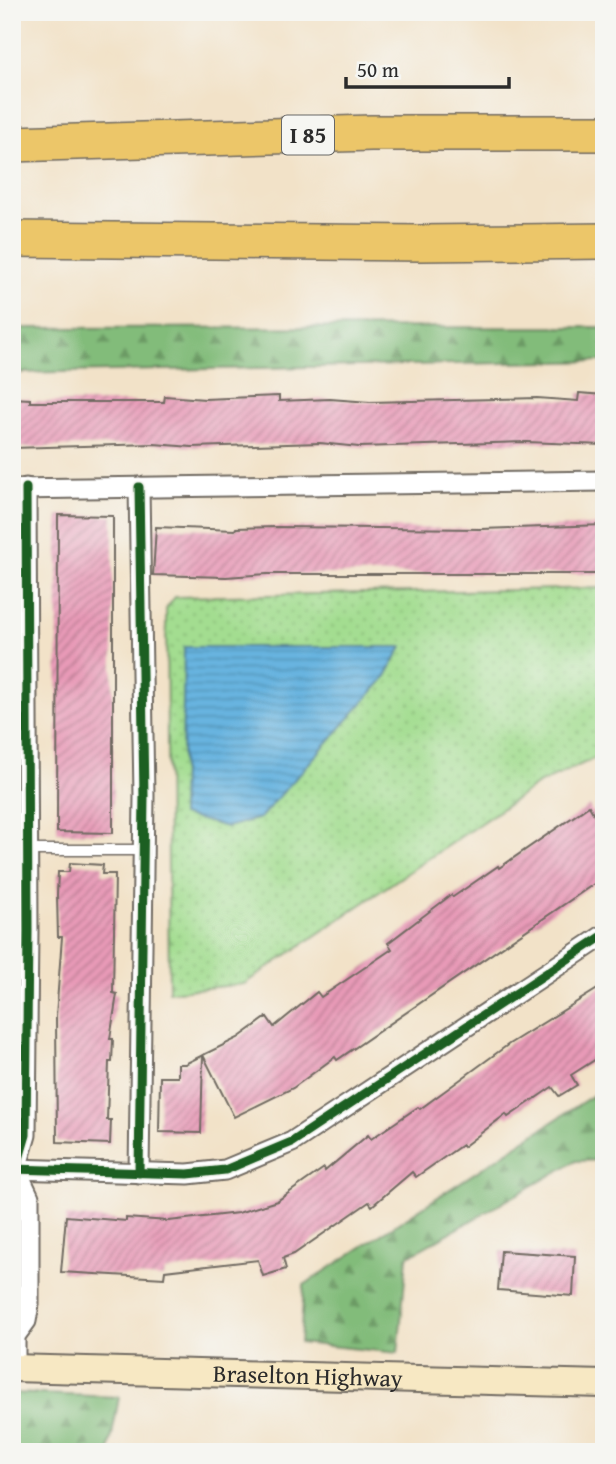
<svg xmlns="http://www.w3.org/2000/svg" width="616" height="1464" font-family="'Gentium Book Plus',serif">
  <defs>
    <pattern id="grass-dots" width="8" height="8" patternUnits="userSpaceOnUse" patternTransform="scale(1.75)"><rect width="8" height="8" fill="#a3dd90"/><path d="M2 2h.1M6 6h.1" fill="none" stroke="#8cbe7c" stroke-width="1.8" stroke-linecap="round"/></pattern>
    <pattern id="forest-firs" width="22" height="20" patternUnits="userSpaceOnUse" patternTransform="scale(1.75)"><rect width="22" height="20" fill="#82bc7a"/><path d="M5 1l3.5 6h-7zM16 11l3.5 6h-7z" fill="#6b9964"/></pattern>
    <pattern id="water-rules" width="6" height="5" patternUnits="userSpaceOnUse" patternTransform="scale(1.75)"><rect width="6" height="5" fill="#67b4e0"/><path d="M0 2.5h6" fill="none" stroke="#5593b6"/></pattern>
    <pattern id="building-hatch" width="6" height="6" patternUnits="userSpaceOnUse" patternTransform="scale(1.75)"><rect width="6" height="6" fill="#e89ab7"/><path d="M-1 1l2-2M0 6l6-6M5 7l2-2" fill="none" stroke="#bc7e95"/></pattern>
  </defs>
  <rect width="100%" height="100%" fill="#f6f6f2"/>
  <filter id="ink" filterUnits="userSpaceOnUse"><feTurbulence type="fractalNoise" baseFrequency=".0143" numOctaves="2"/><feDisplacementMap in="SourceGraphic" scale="14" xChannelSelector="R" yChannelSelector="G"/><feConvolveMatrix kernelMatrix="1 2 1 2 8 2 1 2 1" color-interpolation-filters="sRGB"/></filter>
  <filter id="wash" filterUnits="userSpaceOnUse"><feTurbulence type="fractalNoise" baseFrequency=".00686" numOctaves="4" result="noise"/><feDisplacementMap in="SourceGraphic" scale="28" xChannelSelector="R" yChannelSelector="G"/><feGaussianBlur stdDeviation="1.57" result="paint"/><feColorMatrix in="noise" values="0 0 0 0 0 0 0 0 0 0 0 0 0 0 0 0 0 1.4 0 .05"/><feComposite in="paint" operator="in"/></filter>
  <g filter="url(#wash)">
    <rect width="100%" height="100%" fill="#f2e2c8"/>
    <path fill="url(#grass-dots)" stroke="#67845e" stroke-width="2" d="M604,588V754L538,784L244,984L169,992L166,609L175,597Z"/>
    <g fill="url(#forest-firs)" stroke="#567452" stroke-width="2">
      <path d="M604,327V361L12,373V328Z"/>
      <path d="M604,1088V1160L576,1161L407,1257L398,1353L300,1343L304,1285Z"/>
      <path d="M12,1393L119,1397L109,1452H12Z"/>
    </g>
    <path fill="url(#water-rules)" stroke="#497086" stroke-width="2" d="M184,647H402L385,678L260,818L227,827L181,815Z"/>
    <g id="blocks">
      <g fill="url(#building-hatch)">
        <path d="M579,393L604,395V445L526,442L359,447L320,443L192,447L154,444L12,448V398L30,399V402H164L165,396L205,399L279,396V401L330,399L370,402L537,398L578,401Z"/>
        <path d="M58,515L113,516V833L57,832Z"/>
        <path d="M604,525V574H267L226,577L153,575L156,527L235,530L236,528L277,527L481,529Z"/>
        <path d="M589,806L595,816L604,810V877L337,1060L335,1057L293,1088L234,1117L203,1055L238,1038L267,1017L274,1027L317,992L321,997L392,949L388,943L451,895L453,897L498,866L499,868Z"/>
        <path d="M70,863L103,865L102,874H115L113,993L117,994L110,1039H113L112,1062H109L107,1120H111L110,1144L57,1142L56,1016L62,937H58L57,895L58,872H69Z"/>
        <path d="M604,985V1054L571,1075L577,1085L559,1096L552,1087L508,1117L506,1114L463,1147L462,1145L416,1177L412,1172L372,1206L369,1202L294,1254L283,1258L286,1269L263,1276L258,1260L165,1271L164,1278L61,1272L66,1216L126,1221V1218L169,1221L238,1213L277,1201L324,1168L325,1171L368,1135L371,1139L418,1107L420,1109L509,1044Z"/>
        <path d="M203,1055L201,1133L159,1132L160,1077H178V1064H185Z"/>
        <path d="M501,1251L575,1256L573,1296L498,1290Z"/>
      </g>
    </g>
  </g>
  <g filter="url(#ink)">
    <use href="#blocks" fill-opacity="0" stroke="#716b62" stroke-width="2"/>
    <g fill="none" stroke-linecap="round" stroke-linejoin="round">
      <defs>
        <g id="lane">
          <path d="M12,602H26"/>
          <path d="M28,850H144"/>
        </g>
        <g id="street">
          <path d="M13,489L604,481"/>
          <path d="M12,1169L188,1174L225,1170L292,1142L604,935"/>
          <path d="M16,1169L26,1135L28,931L26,488"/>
          <path d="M139,1173L144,796L139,487"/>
          <path d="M12,1179L16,1169L29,1197V1304L26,1321L15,1336V1368"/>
        </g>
        <g id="secondary">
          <path id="s1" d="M12,1368L604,1384"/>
        </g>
        <g id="highway">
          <path d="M12,144L371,133H604"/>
          <path d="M12,239L420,243L604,241"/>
        </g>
      </defs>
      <use href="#lane" stroke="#716b62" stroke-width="13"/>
      <use href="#street" stroke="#716b62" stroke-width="23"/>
      <use href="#secondary" stroke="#716b62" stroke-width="30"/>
      <use href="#highway" stroke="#716b62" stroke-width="38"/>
      <use href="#lane" stroke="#fff" stroke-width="10"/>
      <use href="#street" stroke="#fff" stroke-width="19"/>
      <use href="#secondary" stroke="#f7e8c3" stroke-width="26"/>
      <use href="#highway" stroke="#ecc669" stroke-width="35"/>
      <defs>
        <g id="cycleway">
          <path d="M12,1169L188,1174L225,1170L292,1142L604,935"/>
          <path d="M16,1169L26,1135L28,931L26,488"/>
          <path d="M139,1173L144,796L139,487"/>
        </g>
      </defs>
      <use href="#cycleway" stroke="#f6f6f2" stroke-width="13"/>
      <use href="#cycleway" stroke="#1b5e20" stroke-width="9"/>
    </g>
  </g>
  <g text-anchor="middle" stroke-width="6" stroke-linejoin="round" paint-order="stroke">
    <rect fill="#f6f6f2" stroke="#686867" stroke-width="2" x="282" y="115.5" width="52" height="39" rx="5"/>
    <g font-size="23" font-weight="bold" fill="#2b2b2b">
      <text x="308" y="143">I 85</text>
    </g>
    <g font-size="24" fill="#2b2b2b" stroke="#f6f6f2">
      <text dy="8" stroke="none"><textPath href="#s1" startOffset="296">Braselton Highway</textPath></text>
    </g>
  </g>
  <rect width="616" height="1464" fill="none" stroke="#f6f6f2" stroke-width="42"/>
  <path d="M346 77v10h163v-10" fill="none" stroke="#2b2b2b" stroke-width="3.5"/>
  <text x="357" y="77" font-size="21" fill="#2b2b2b" stroke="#f6f6f2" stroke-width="5" paint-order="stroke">50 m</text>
</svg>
